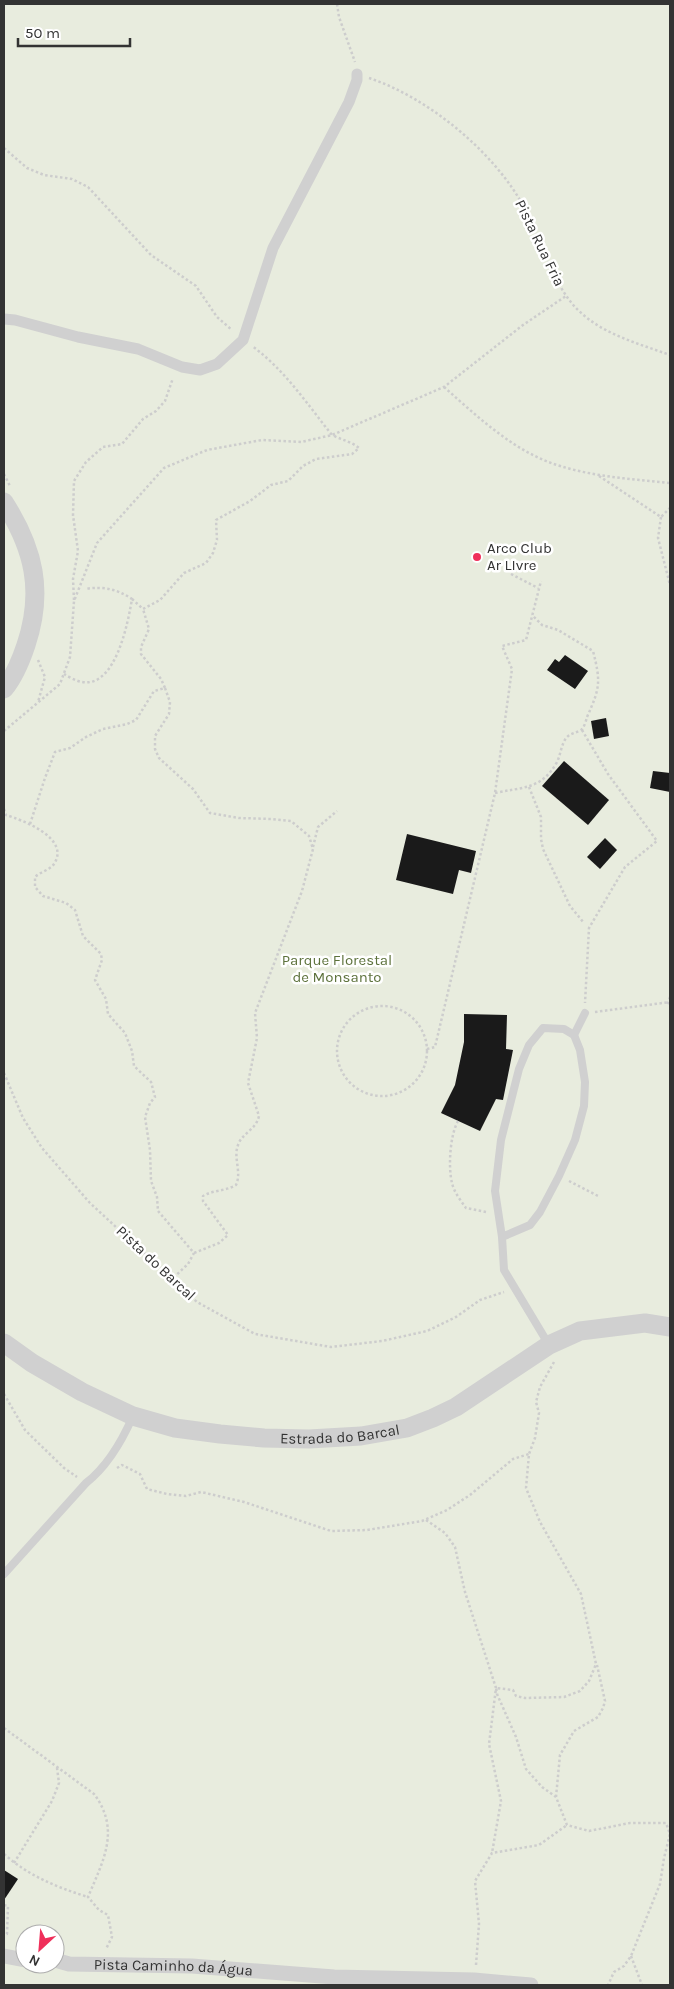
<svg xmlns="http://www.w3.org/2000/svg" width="674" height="1989" font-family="Karla,sans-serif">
  <rect width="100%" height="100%" fill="#fff"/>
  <path fill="#e8ecde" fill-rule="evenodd" d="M4,4H670V1985H4ZM25,1934H55V1964H25Z"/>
  <g fill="#1a1a1a">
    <path d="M565,655L588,671L575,689L547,670L555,659L559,662Z"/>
    <path d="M606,718L609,736L594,739L591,721Z"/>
    <path d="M564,761L609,800L588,825L542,786Z"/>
    <path d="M653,771L670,773V792L650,788Z"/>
    <path d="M407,834L476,851L471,873L459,870L453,894L396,880Z"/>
    <path d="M605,838L617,850L600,869L587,857Z"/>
    <path d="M464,1014L507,1015L506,1049L513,1050L503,1100L496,1099L480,1131L441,1113L455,1085L464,1042Z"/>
    <path d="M4,1870L18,1879L4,1900Z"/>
  </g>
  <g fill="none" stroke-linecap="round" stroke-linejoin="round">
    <g stroke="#cdcdcd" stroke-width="2.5" stroke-dasharray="2.5 2.5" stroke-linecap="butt">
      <path d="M337,4L339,17L355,62"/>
      <path d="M369,78C429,98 494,152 524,207C541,238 552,283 576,308C601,334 637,343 670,355"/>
      <path d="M4,148L27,168L44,175L72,179L88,187L151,255L196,286L217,317L232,330"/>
      <path d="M444,387C477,416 513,451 557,465C594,477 632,479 670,483"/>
      <path d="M4,474L10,486"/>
      <path d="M599,476L661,517L670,508"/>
      <path d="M661,517L658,538L670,585"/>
      <path d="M511,574L538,588"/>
      <path d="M132,599L143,609L160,600L184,573L206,563L213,553L217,540L216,520L250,501L271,485L288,481L303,466L316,459L352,454L359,448C352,442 342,440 332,435C307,404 285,370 252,346"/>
      <path d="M74,600L73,579L78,551L73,515L74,481L86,462L103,447L122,444L143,419L156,411L165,401L173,378"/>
      <path d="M38,660L45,677L38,702"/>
      <path d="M64,674C69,677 76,681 82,682C116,688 128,622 132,599C117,589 103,586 85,589"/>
      <path d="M165,688L170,702L169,714L155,736V749L159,758L193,789L210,813L239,818L271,819L291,821L309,836L313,849L302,891L255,1013L257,1038L248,1083L259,1116C256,1130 242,1133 238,1145C233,1158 242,1172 236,1185C226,1191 213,1190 203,1196V1201L228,1235L219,1243L194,1253"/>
      <path d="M582,730L608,774L657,841L625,867L589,928L585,1003"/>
      <path d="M4,731L60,684L70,657L74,601L97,543L164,468L207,450L262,440L301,442L332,435L444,387L523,325L566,296"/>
      <path d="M529,787L541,817V839L543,849L570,906L584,923"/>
      <path d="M495,793C521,787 542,790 557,762C561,754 561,744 567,737C571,733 576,733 581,730C584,728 586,721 587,717C600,688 601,682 593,651L558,630L542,625L532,615"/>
      <path d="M4,809L6,815C22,820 71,838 54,864C50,870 40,872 35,877V887L43,896L66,903L75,910L83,936L101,954L102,960L95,980L106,999L108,1014L125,1033L132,1051L134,1066L151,1082L155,1097L150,1103L145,1117L150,1150L151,1181L157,1197L158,1211L194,1253L188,1264L171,1280"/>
      <path d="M30,824L45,778L55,752L70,748L86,737L103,729L127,724L136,720L154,691L165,688L161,679L141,654V647L149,629L143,609"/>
      <path d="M313,847L318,827L337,811"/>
      <path d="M670,997L668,1003L670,1004"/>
      <circle cx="382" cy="1051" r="45"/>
      <path d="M595,1012L670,1002"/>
      <path d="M427,1049L435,1047L495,793L512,669L502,646L526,640L541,581"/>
      <path d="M4,1073L23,1118L42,1148L90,1203L197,1302L255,1334L331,1347L382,1341L427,1331L456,1317L480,1300L504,1292"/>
      <path d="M458,1121C450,1135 448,1167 452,1183C454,1192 461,1201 466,1208L486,1212"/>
      <path d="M569,1181L600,1197"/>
      <path d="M554,1362L540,1387L536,1402L539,1413L535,1438L529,1454L526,1488L540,1522L581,1594L596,1664L589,1681L580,1691L564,1697L525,1698L516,1696L513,1690L496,1688L497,1694L516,1737L526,1769L542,1787L556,1797L567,1825L589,1831L630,1823H666L670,1834L664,1858L660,1884L631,1956L624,1966L614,1972L608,1985"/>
      <path d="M4,1394L25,1430L64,1468L77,1477"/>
      <path d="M117,1468L122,1465L140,1474L147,1489L167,1494L186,1496L201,1492L244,1502L331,1531L367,1530L422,1521L447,1510L470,1495L513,1459L529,1454"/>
      <path d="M426,1520L445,1533L455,1547L465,1592L496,1688L489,1744L501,1801L492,1853"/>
      <path d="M4,1728L94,1794C121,1830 103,1861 88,1897L99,1910L108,1915L112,1937L106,1949"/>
      <path d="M556,1797L560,1755L574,1731L598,1717L603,1708L605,1701L597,1665"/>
      <path d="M4,1854C29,1876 56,1887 88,1897"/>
      <path d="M14,1863L52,1801L59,1783L57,1768"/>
      <path d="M4,1905L8,1906L7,1934H4"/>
      <path d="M631,1956L642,1985"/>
      <path d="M476,1965L479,1924L475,1881L492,1853L539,1845L567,1825"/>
    </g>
    <g stroke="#d0d0d0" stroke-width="8">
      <path d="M574,1035L585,1013"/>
      <path d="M502,1237L495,1191L501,1140L519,1069L529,1045L543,1028L564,1029L574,1035L580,1050L585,1082L584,1106L575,1140L559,1176L540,1212L530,1225L502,1237L504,1270L549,1345"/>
      <path d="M4,1574L86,1483C108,1466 122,1441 133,1416"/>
    </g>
    <path stroke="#d0d0d0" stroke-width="11" d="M4,319L15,320L78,337L138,349L182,367L200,370L217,364L243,340L273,248L349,102L357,80V74"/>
    <g stroke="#d0d0d0" stroke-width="15">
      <path d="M4,1956L25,1960"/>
      <path id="s1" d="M55,1960L69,1964L192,1966L334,1977L474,1980L531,1985"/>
    </g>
    <g stroke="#d0d0d0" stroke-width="19">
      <path d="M4,502C34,549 44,591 26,645C21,660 14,677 4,689"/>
      <path id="s2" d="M4,1343L32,1363L82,1392L133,1416L175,1428L220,1434L264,1438L309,1439L361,1436L407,1428L433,1418L456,1407L549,1345L580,1331L645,1323L670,1327"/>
    </g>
  </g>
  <circle fill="#ef2f5a" stroke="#fff" stroke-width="2" cx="477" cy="557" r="5"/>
  <g text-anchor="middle" stroke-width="5" stroke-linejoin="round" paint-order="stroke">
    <g font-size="15" fill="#333" stroke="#fff">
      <text transform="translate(540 243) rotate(64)" y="5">Pista Rua Fria</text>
      <text transform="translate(156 1263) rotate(43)" y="5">Pista do Barcal</text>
      <text dy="5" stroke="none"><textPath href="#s2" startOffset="358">Estrada do Barcal</textPath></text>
      <text dy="5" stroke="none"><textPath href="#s1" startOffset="119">Pista Caminho da Água</textPath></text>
    </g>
    <g font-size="15" fill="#333" stroke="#fff" text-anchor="start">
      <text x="487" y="553">Arco Club<tspan x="487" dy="17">Ar LIvre</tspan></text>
    </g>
    <g font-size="15" fill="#5d723c" stroke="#fff">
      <text x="337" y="965">Parque Florestal<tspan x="337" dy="17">de Monsanto</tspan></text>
    </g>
  </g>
  <rect width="674" height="1989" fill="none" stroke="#333333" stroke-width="10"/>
  <g transform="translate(40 1949) rotate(206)"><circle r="24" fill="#ffffff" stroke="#adadad"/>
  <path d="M0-4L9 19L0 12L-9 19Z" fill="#ef2f5a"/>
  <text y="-8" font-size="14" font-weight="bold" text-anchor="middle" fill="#333333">N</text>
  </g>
  <path d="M18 38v8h112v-8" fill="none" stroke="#333333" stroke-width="2.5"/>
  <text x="25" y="38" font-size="15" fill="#333333" stroke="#ffffff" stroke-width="4" paint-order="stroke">50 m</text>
</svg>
